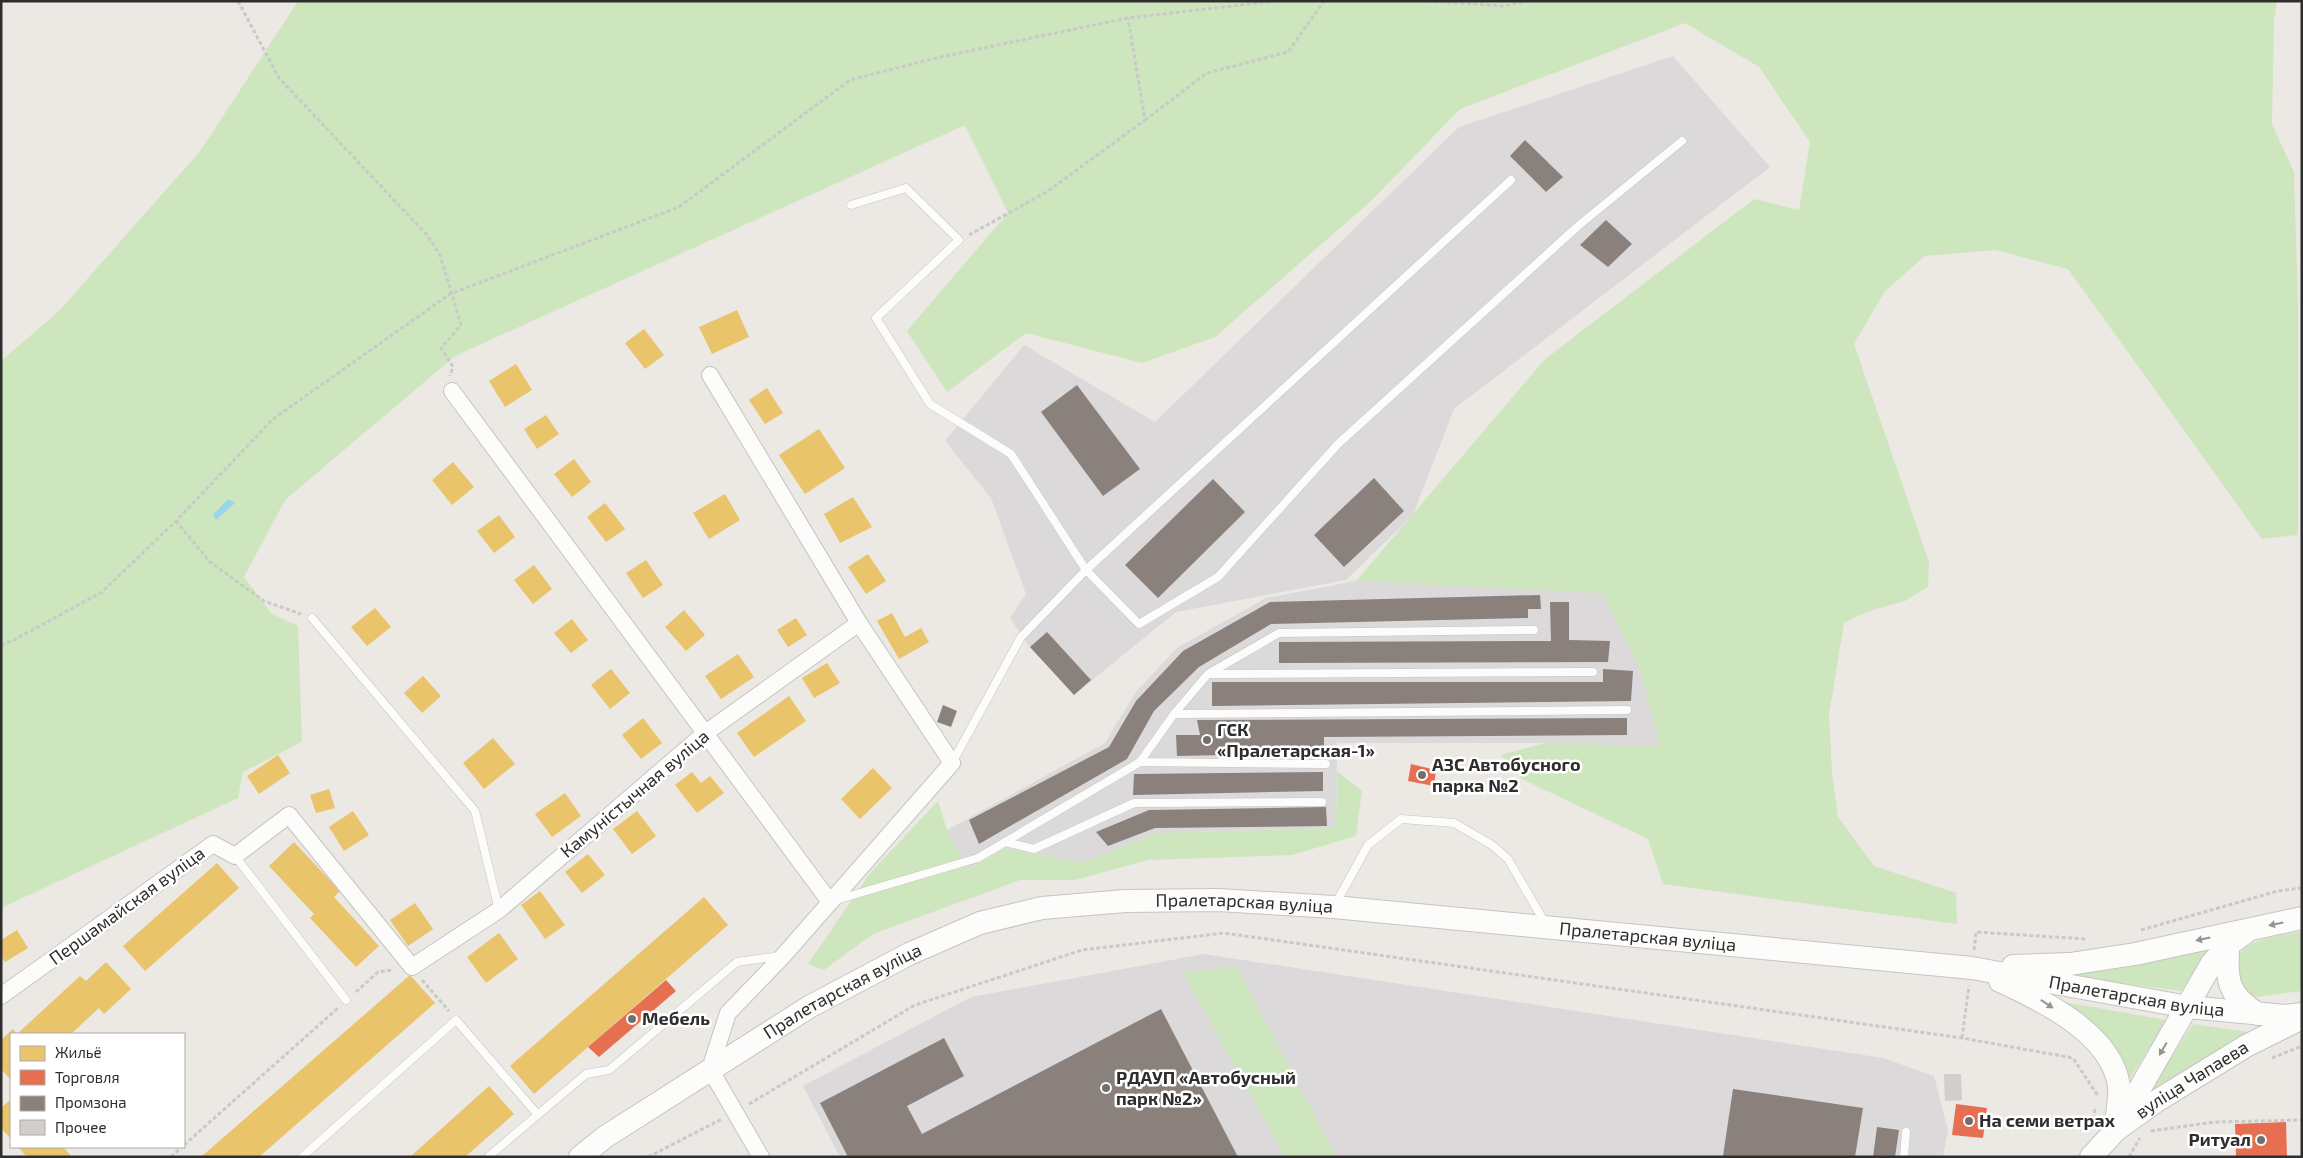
<svg xmlns="http://www.w3.org/2000/svg" width="2303" height="1158" font-family="'Exo 2',sans-serif">
  <rect width="100%" height="100%" fill="#ece8e4"/>
  <g fill="#dcd9db">
    <path d="M1673,56L1770,167L1454,409L1413,515L1346,580L1176,612L1074,695L1030,647L1010,618L1026,594L991,498L945,441L1024,345L1155,422L1459,127Z"/>
    <path d="M1356,581L1603,593L1640,669L1660,747L1545,743H1337L1336,828L1156,833L1081,863L1004,848L968,870L947,830L1105,743L1135,693L1177,648L1266,598Z"/>
    <path d="M1204,954L1883,1058L1934,1076L1948,1130L1943,1157H840L803,1086L971,997Z"/>
  </g>
  <g fill="#cee6be">
    <path d="M298,1H2277L2274,21L2272,124L2294,172L2298,303V535L2262,539L2068,269L1995,250L1925,256L1885,291L1854,344L1929,562L1928,587L1905,601L1869,611L1844,623L1829,715L1832,771L1838,817L1874,866L1956,893L1957,924L1663,884L1648,839L1522,779L1501,755L1545,743L1660,746L1640,669L1602,593L1356,581L1544,360L1754,199L1799,210L1810,142L1759,67L1685,23L1460,109L1372,200L1215,337L1142,363L1026,333L947,392L907,331L1008,213L965,125L455,356L285,500L244,577L272,614L298,626L302,742L243,772L238,798L1,908V361L59,311L201,150Z"/>
    <path d="M1337,771L1362,791L1356,836L1292,855L1148,860L1075,880H1020L873,934L824,970L808,964L871,872L938,801L947,830L968,870L1004,848L1081,863L1156,833L1336,828Z"/>
    <path d="M2302,932V991L2256,997L2241,990C2240,981 2237,971 2237,962C2239,938 2284,935 2302,932Z"/>
    <path d="M2210,948L2181,991L2055,975C2110,972 2158,962 2210,948Z"/>
    <path d="M1237,967L1336,1157H1285L1183,973Z"/>
    <path d="M2064,1002L2166,1020L2128,1082L2106,1038L2087,1018Z"/>
    <path d="M2193,1024L2248,1032L2148,1094Z"/>
  </g>
  <path fill="#99d6ec" d="M228,499L235,503L216,520L213,515Z"/>
  <g fill="#e9c46a">
    <path d="M737,310L749,337L712,354L699,327Z"/>
    <path d="M644,329L664,355L645,369L625,343Z"/>
    <path d="M516,364L532,390L505,407L489,381Z"/>
    <path d="M767,388L783,413L765,424L749,400Z"/>
    <path d="M546,415L559,434L537,449L524,429Z"/>
    <path d="M819,429L845,468L805,494L779,455Z"/>
    <path d="M574,459L591,482L572,497L554,474Z"/>
    <path d="M453,462L474,487L452,505L432,480Z"/>
    <path d="M725,494L740,520L709,539L693,513Z"/>
    <path d="M853,497L872,527L840,543L824,514Z"/>
    <path d="M605,503L625,529L606,542L587,517Z"/>
    <path d="M499,515L515,537L494,553L477,531Z"/>
    <path d="M868,554L886,581L866,594L848,567Z"/>
    <path d="M646,560L663,585L643,598L626,573Z"/>
    <path d="M534,565L552,589L533,604L514,580Z"/>
    <path d="M375,608L391,627L367,646L351,627Z"/>
    <path d="M684,610L705,635L686,651L665,627Z"/>
    <path d="M892,613L905,637L921,628L929,642L899,659L877,621Z"/>
    <path d="M796,618L807,635L788,647L777,630Z"/>
    <path d="M572,619L588,640L571,653L554,633Z"/>
    <path d="M738,654L754,677L721,699L705,676Z"/>
    <path d="M827,663L840,683L814,698L802,678Z"/>
    <path d="M611,669L630,693L610,709L591,685Z"/>
    <path d="M423,676L441,696L422,713L404,693Z"/>
    <path d="M789,696L806,721L754,757L737,733Z"/>
    <path d="M643,718L662,743L641,759L622,735Z"/>
    <path d="M493,738L515,764L484,789L463,763Z"/>
    <path d="M278,755L290,773L259,794L247,776Z"/>
    <path d="M873,768L892,788L860,819L841,799Z"/>
    <path d="M692,772L701,783L710,776L724,793L697,813L675,785Z"/>
    <path d="M329,789L335,808L316,813L310,795Z"/>
    <path d="M565,793L581,816L552,837L535,814Z"/>
    <path d="M353,811L369,835L344,851L329,827Z"/>
    <path d="M637,811L656,836L632,854L613,829Z"/>
    <path d="M294,842L340,891L334,897L379,946L356,967L310,918L314,914L269,866Z"/>
    <path d="M588,854L605,875L582,893L565,872Z"/>
    <path d="M217,863L239,888L145,971L123,946Z"/>
    <path d="M540,891L565,925L545,939L521,905Z"/>
    <path d="M704,897L728,925L534,1094L510,1066Z"/>
    <path d="M415,903L433,929L408,946L390,920Z"/>
    <path d="M17,930L28,948L5,962L1,956V940Z"/>
    <path d="M499,933L518,959L486,983L467,957Z"/>
    <path d="M106,962L131,989L104,1014L99,1008L71,1034H11V1080L1,1069V1040L13,1029L17,1034L80,976L86,981Z"/>
    <path d="M410,975L435,1003L259,1157H201Z"/>
    <path d="M489,1086L514,1114L465,1157H410Z"/>
    <path d="M11,1099V1139L1,1128V1108Z"/>
    <path d="M18,1147H63L72,1157H27Z"/>
  </g>
  <g fill="#e76f51">
    <path d="M1411,764L1436,770L1434,786L1408,781Z"/>
    <path d="M666,980L676,991L599,1057L588,1047Z"/>
    <path d="M1956,1104L1987,1108L1983,1138L1952,1135Z"/>
    <path d="M2286,1122L2287,1157H2236L2235,1124Z"/>
  </g>
  <g fill="#8a817c">
    <path d="M1525,140L1563,177L1546,192L1510,156Z"/>
    <path d="M1606,220L1632,244L1608,267L1580,245Z"/>
    <path d="M1077,385L1140,469L1103,496L1041,412Z"/>
    <path d="M1374,478L1404,511L1344,567L1314,535Z"/>
    <path d="M1213,479L1245,512L1158,598L1125,565Z"/>
    <path d="M1540,595L1541,609H1528V618L1271,624L1199,667L1154,711L1127,759L979,844L969,820L1109,747L1136,701L1183,651L1270,602Z"/>
    <path d="M1550,602H1569V640L1610,641L1608,662L1279,663V642L1551,641Z"/>
    <path d="M1047,632L1091,680L1074,695L1030,647Z"/>
    <path d="M1603,669L1633,671L1631,701L1212,706V682H1603Z"/>
    <path d="M943,705L957,711L951,727L937,722Z"/>
    <path d="M1627,718V735L1324,737V753L1177,756L1176,735H1200L1197,720Z"/>
    <path d="M1323,772V791L1133,795L1134,774Z"/>
    <path d="M1326,807L1327,826L1155,828L1108,846L1096,832L1149,810Z"/>
    <path d="M1161,1009L1238,1157H848L820,1103L944,1038L964,1076L907,1106L922,1134Z"/>
    <path d="M1733,1089L1863,1108L1855,1157L1723,1156Z"/>
    <path d="M1877,1127L1899,1130L1895,1157H1873Z"/>
  </g>
  <path fill="#d1cecb" d="M1944,1074H1961L1962,1100L1945,1101Z"/>
  <g fill="none" stroke-linecap="round" stroke-linejoin="round">
    <defs>
      <g id="lane">
        <path d="M1511,180L1086,570L1139,624L1218,577L1338,444L1578,226L1682,141"/>
        <path d="M851,205L906,188L959,240L876,318L930,404L1011,454L1086,570L1021,637L952,763"/>
        <path d="M312,618L475,811L499,910"/>
        <path d="M1210,674L1593,672"/>
        <path d="M1174,714L1627,710"/>
        <path d="M1140,762L1326,764"/>
        <path d="M1005,842L1034,849L1134,803L1322,802"/>
        <path d="M235,856L346,1000"/>
        <path d="M836,900L978,858L1140,762L1174,714L1208,674L1279,633L1534,630"/>
        <path d="M1335,905L1368,845L1401,819L1454,823L1492,845L1508,859L1545,923"/>
        <path d="M302,1157L456,1020L538,1115"/>
        <path d="M488,1157L586,1074L609,1070L737,962L780,956"/>
        <path d="M1904,1157L1906,1132"/>
      </g>
      <g id="street">
        <path d="M710,375L859,623L952,763L783,956L728,1013L710,1069L761,1157"/>
        <path d="M452,391L830,902"/>
        <path d="M1,996L213,844L235,856L289,815L412,967L499,910L704,734L859,623"/>
      </g>
      <g id="secondary">
        <path d="M2228,945C2227,980 2226,994 2258,1014"/>
        <path d="M2013,966L2070,964L2135,954L2302,918"/>
        <path d="M2000,981C2042,1000 2112,1034 2119,1086C2120,1098 2117,1113 2116,1124"/>
        <path d="M2120,1123L2212,963L2228,945L2246,932"/>
        <path id="s1" d="M580,1157L605,1137L809,1007L909,954L980,923L1042,908L1125,901L1218,900L1334,907L1972,968L2188,1007L2285,1016L2302,1014"/>
        <path id="s2" d="M2091,1157L2116,1130L2155,1102L2246,1046L2302,1018"/>
      </g>
    </defs>
    <use href="#lane" stroke="#c5c4c5" stroke-width="9"/>
    <use href="#street" stroke="#c5c4c5" stroke-width="18"/>
    <use href="#secondary" stroke="#c5c4c5" stroke-width="24"/>
    <g stroke="#c9c9c8" stroke-width="3" stroke-dasharray="4 2.5" stroke-linecap="butt">
      <path d="M238,1L279,78L427,235L440,255L461,325L441,348L453,367L450,376"/>
      <path d="M1428,1L1503,6L1527,1"/>
      <path d="M1145,120L1207,73L1288,52L1324,1"/>
      <path d="M969,235L1048,191L1145,120L1128,18"/>
      <path d="M176,521L210,562L264,601L301,614"/>
      <path d="M1,645L14,640L102,592L176,521L273,419L450,294L679,207L850,80L940,57L1128,18L1274,1"/>
      <path d="M2141,930L2278,891L2302,888"/>
      <path d="M1974,950L1976,932L2086,939"/>
      <path d="M422,980L449,1011"/>
      <path d="M356,992L378,972L392,970"/>
      <path d="M1962,1038L1969,986"/>
      <path d="M2272,1058L2302,1046"/>
      <path d="M749,1104L915,1005L1082,950L1224,933L1962,1038L2073,1058L2098,1096"/>
      <path d="M2095,1109L2093,1121L2098,1123"/>
      <path d="M2151,1131L2214,1122L2302,1120"/>
      <path d="M184,1145L338,1008"/>
      <path d="M171,1157L182,1147"/>
      <path d="M648,1157L722,1119"/>
      <path d="M2129,1157L2140,1138"/>
    </g>
    <use href="#lane" stroke="#fcfcfb" stroke-width="8"/>
    <use href="#street" stroke="#fcfcfb" stroke-width="16"/>
    <use href="#secondary" stroke="#fcfcfb" stroke-width="22"/>
  </g>
  <defs><path id="oneway-solid" d="M-6-.8H1V-3.2L6.5 0L1 3.2V.8H-6Z" transform="scale(1.25)"/></defs>
  <g fill="#959594">
    <use href="#oneway-solid" transform="translate(2276 924) rotate(168)"/>
    <use href="#oneway-solid" transform="translate(2203 939) rotate(168)"/>
    <use href="#oneway-solid" transform="translate(2047 1004) rotate(34)"/>
    <use href="#oneway-solid" transform="translate(2163 1049) rotate(120)"/>
  </g>
  <g fill="#706f6e" stroke="#fff" stroke-width="2">
    <circle cx="1207" cy="740" r="5"/>
    <circle cx="1422" cy="775" r="5"/>
    <circle cx="632" cy="1019" r="5"/>
    <circle cx="1106" cy="1088" r="5"/>
    <circle cx="1969" cy="1121" r="5"/>
    <circle cx="2261" cy="1140" r="5"/>
  </g>
  <g text-anchor="middle" stroke-width="5" stroke-linejoin="round" paint-order="stroke">
    <g font-size="18" font-weight="bold" fill="#2e2e2e" stroke="#fff" text-anchor="start">
      <text x="1217" y="736">ГСК<tspan x="1217" dy="21">«Пралетарская-1»</tspan></text>
      <text x="1432" y="771">АЗС Автобусного<tspan x="1432" dy="21">парка №2</tspan></text>
      <text x="642" y="1025">Мебель</text>
      <text x="1116" y="1084">РДАУП «Автобусный<tspan x="1116" dy="21">парк №2»</tspan></text>
      <text x="1979" y="1127">На семи ветрах</text>
      <text x="2251" y="1146" text-anchor="end">Ритуал</text>
    </g>
    <g font-size="18" fill="#2e2e2e" stroke="#fff">
      <text transform="translate(635 794) rotate(-40)" y="6">Камуністычная вуліца</text>
      <text dy="6" stroke="none"><textPath href="#s1" startOffset="731">Пралетарская вуліца</textPath></text>
      <text transform="translate(127 906) rotate(-36)" y="6">Першамайская вуліца</text>
      <text dy="6" stroke="none"><textPath href="#s1" startOffset="1136">Пралетарская вуліца</textPath></text>
      <text dy="6" stroke="none"><textPath href="#s1" startOffset="311">Пралетарская вуліца</textPath></text>
      <text dy="6" stroke="none"><textPath href="#s1" startOffset="1629">Пралетарская вуліца</textPath></text>
      <text dy="6" stroke="none"><textPath href="#s2" startOffset="128">вуліца Чапаева</textPath></text>
    </g>
  </g>
  <rect width="2303" height="1158" fill="none" stroke="#2e2e2e" stroke-width="5"/>
  <rect x="10" y="1033" width="175" height="115" fill="#ffffff" stroke="#ababab"/>
  <rect x="20" y="1046" width="25" height="15" fill="#e9c46a" stroke="#ababab"/>
  <text x="55" y="1058" font-size="15" fill="#2e2e2e">Жильё</text>
  <rect x="20" y="1070" width="25" height="15" fill="#e76f51" stroke="#ababab"/>
  <text x="55" y="1083" font-size="15" fill="#2e2e2e">Торговля</text>
  <rect x="20" y="1096" width="25" height="15" fill="#8a817c" stroke="#ababab"/>
  <text x="55" y="1108" font-size="15" fill="#2e2e2e">Промзона</text>
  <rect x="20" y="1120" width="25" height="15" fill="#d1cecb" stroke="#ababab"/>
  <text x="55" y="1133" font-size="15" fill="#2e2e2e">Прочее</text>
</svg>
